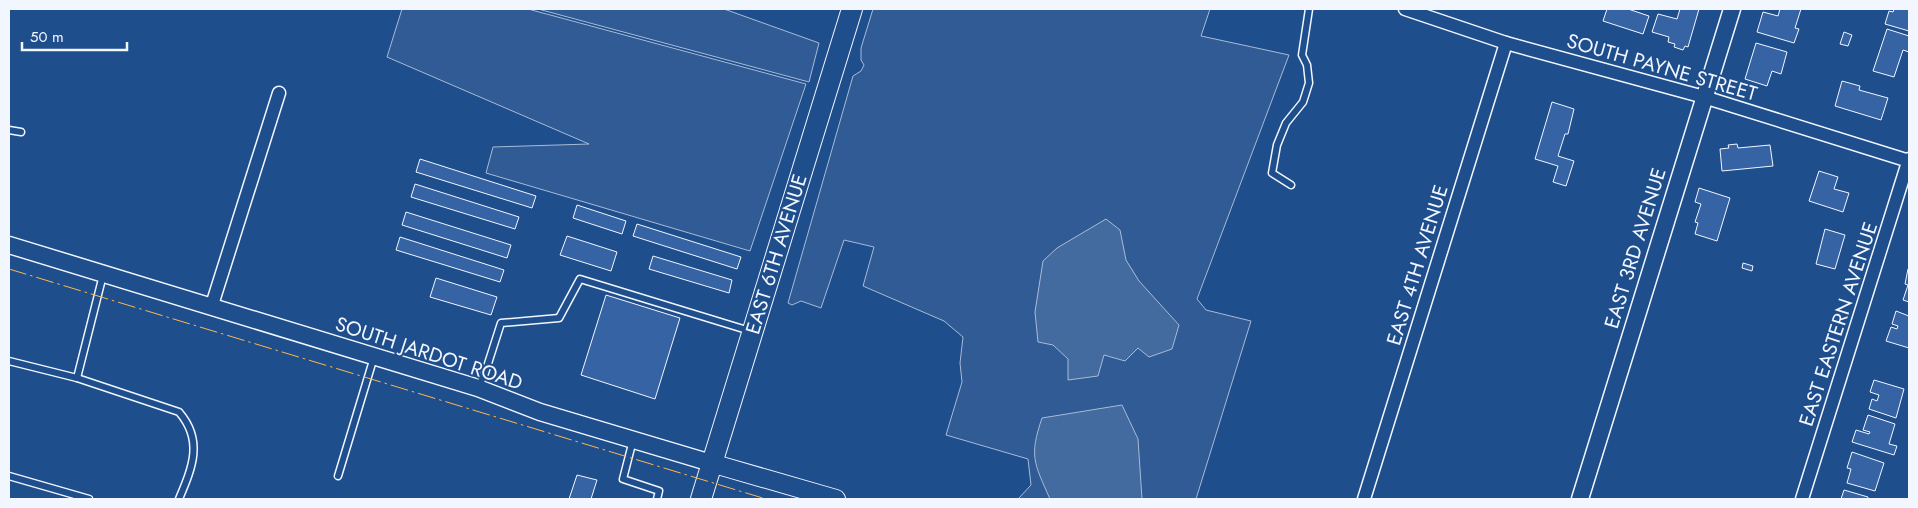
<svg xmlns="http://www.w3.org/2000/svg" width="1918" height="508" font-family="Jost,sans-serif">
  <rect width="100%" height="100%" fill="#1f4e8c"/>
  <g fill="#305b95" stroke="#a8bbd7">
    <path d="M402,9H528L806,84L750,251L486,173L493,147L589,144L387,57Z"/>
    <path d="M538,9H724L819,43L809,82Z"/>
    <path d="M873,9H1210L1201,36L1289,55L1197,299L1206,310L1251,321L1196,499H1018L1031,485L1028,459L946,435L962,382L960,363L963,337L944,321L863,286L874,247L844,240L821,308L801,301L792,305L788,303L853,76L861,71L864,65L861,60V48Z"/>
  </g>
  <g fill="#446ba0" stroke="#a8bbd7">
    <path d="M1106,219L1120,230L1126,260L1139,281L1179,325L1172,349L1149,357L1138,348L1125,361L1104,355L1098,376L1068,380V359L1053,345L1038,342L1035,312L1043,261L1057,248Z"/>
    <path d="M1122,405L1138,439L1142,499H1050C1034,463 1029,456 1042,418Z"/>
  </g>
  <g fill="#3563a3" stroke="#f2f6ff">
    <path d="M1607,9H1628L1649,16L1643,34L1603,21Z"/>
    <path d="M1680,9H1699L1688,47L1685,46L1683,50L1674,47L1675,44L1668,42L1669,37L1652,32L1658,14L1677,19Z"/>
    <path d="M1780,9H1801L1795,28L1799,29L1794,43L1757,32L1763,12L1778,16Z"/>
    <path d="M1894,9H1909V31L1885,24L1889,11L1893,12Z"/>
    <path d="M1887,29L1909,36V52L1903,50L1894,77L1873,71Z"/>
    <path d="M1844,32L1852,35L1848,46L1840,44Z"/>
    <path d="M1756,43L1787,52L1781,74L1772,71L1767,86L1745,79Z"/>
    <path d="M1842,81L1860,86L1859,90L1888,98L1881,120L1835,106Z"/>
    <path d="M1552,102L1574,109L1568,134H1565L1558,156L1574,161L1566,186L1553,182L1558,166L1535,159Z"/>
    <path d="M1737,144L1738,148L1770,145L1773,166L1722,171L1720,149L1729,148L1728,145Z"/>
    <path d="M420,159L536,196L532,208L416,172Z"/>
    <path d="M1819,171L1838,177L1834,189L1849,193L1843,212L1809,201Z"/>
    <path d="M415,184L519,217L515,229L411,197Z"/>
    <path d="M1699,188L1730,198L1717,241L1695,234L1698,223L1695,222L1701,204L1695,202Z"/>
    <path d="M577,205L626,221L622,234L573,218Z"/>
    <path d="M406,212L511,245L507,258L402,225Z"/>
    <path d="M637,224L741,257L737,269L633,236Z"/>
    <path d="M1825,229L1845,235L1835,269L1816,264Z"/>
    <path d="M567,236L617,252L611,271L560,255Z"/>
    <path d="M400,237L504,270L500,282L396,250Z"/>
    <path d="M653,256L732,280L729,293L649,269Z"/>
    <path d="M1743,263L1753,266L1752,271L1742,268Z"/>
    <path d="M1908,269H1909V302L1903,300L1908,285L1905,284Z"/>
    <path d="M436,278L497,297L491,315L430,297Z"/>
    <path d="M606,295L680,318L655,399L581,375Z"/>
    <path d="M1896,311L1909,316V348L1886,341L1891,327L1897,329L1898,326L1892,324Z"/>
    <path d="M1874,380L1904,389L1896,418L1869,409L1872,399L1877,401L1879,395L1870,392Z"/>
    <path d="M1868,415L1895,424L1889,444L1897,446L1894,455L1852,442L1856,430L1869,434L1870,432L1863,430Z"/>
    <path d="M1852,452L1884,463L1875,491L1847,483L1851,469L1847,468Z"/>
    <path d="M577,475L597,480L591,499H569Z"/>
    <path d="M1844,490L1868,497V499H1841Z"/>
  </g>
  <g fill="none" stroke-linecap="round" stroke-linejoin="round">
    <defs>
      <g id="service">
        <path d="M9,130L21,132"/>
        <path d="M1291,185L1272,173L1277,145L1286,123L1303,102L1309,83L1307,65L1302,55L1309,9"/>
        <path d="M9,361L77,378L179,412C204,441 192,468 179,499"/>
        <path d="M77,378L103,275"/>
        <path d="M479,386L485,373L501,323L559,318L580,279L750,331"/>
        <path d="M633,440L623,479L659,491L657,499"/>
        <path d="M9,476L89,499"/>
        <path d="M338,476L374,357"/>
      </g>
      <g id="minor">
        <path d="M1405,9L1506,43L1704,97L1909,161"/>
        <path d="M211,308L279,93"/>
        <path d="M1364,499L1506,43"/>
        <path d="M1802,499L1909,159"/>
      </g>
      <g id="tertiary">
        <path d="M9,245L478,388L540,412L711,463"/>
        <path d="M1580,499L1732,9"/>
      </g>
      <path id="secondary" d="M711,463L836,499"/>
      <path id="primary" d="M701,499L852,9"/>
    </defs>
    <use href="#service" stroke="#f2f6ff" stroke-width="9"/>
    <use href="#minor" stroke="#f2f6ff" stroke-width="15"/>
    <use href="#tertiary" stroke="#f2f6ff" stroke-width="19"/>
    <use href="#secondary" stroke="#f2f6ff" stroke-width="20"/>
    <use href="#primary" stroke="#f2f6ff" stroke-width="22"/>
    <use href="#service" stroke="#1f4e8c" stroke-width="6"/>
    <use href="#minor" stroke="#1f4e8c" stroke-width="12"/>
    <use href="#tertiary" stroke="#1f4e8c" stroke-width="16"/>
    <use href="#secondary" stroke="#1f4e8c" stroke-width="18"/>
    <use href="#primary" stroke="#1f4e8c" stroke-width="20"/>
    <path stroke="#ffb74d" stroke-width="1" stroke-dasharray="18 4 2.5 4" stroke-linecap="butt" d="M9,269L766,499"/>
  </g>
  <g text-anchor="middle" stroke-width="4" stroke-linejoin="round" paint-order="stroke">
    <g font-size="20" fill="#f2f6ff" stroke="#1f4e8c">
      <text transform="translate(1662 67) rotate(16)" y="7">SOUTH PAYNE STREET</text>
      <text transform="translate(1635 248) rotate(-73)" y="7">EAST 3RD AVENUE</text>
      <text transform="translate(776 254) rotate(-73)" y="7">EAST 6TH AVENUE</text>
      <text transform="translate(1417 265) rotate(-73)" y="7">EAST 4TH AVENUE</text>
      <text transform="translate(1838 324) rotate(-72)" y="7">EAST EASTERN AVENUE</text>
      <text transform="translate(429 353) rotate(18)" y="7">SOUTH JARDOT ROAD</text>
    </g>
  </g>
  <rect width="1918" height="508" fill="none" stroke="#f2f6ff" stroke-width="20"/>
  <path d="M22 42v8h105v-8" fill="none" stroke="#f2f6ff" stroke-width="2.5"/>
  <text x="30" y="42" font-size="15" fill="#f2f6ff" stroke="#1f4e8c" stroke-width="4" paint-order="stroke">50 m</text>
</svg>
